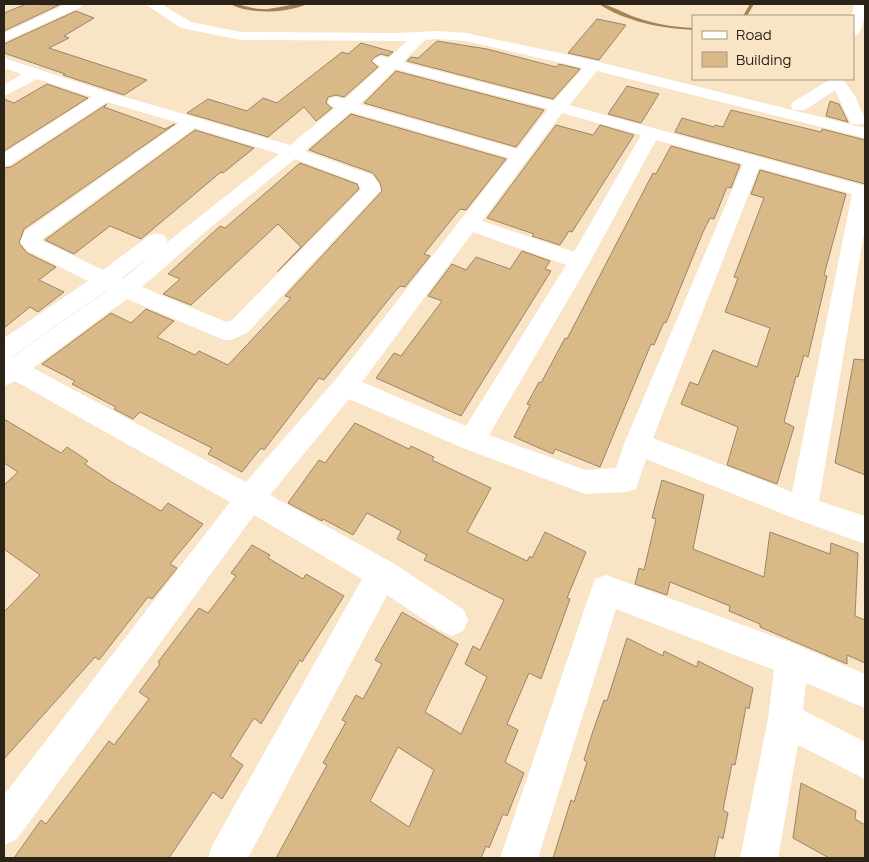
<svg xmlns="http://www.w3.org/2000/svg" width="869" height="862" font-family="Manrope,sans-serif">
  <rect width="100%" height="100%" fill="#f9e4c6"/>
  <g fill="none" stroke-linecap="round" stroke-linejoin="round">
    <g fill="#a38455" fill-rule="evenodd">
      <path d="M230,4C239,3 251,9 262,9C277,9 292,3 307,4C287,13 250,15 230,4Z"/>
      <path d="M599,4C608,3 625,14 635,17C654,24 673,27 693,28V30C661,28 626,22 599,4Z"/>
      <path d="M750,4H754L747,16H743Z"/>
    </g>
  </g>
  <g fill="#dab989" stroke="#988569" fill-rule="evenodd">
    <path d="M26,4L59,5L4,31V13Z"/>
    <path d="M76,11L94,18L64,36L69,38L49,48L147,80L124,95L63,75L65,74L4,53V44Z"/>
    <path d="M597,19L626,25L599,60L568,53Z"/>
    <path d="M437,41L487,49L556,67L559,64L580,69L553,99L407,61L411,57L418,58Z"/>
    <path d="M361,43L393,52L388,56L381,54L375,57L371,61L378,67L344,97L336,95L328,97L326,103L332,108L316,121L304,107L268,137L187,113L208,99L247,111L263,98L277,103L342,52L348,54Z"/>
    <path d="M396,71L544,110L516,147L364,103Z"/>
    <path d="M47,84L88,98L4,151V99L14,103Z"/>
    <path d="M627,86L659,94L641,123L608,114Z"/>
    <path d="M830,101L839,104L848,122L826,116Z"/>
    <path d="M107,104L104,107L165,129L175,124L24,229L19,243L27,253L56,267L39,280L64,292L38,312L30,307L4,328V168L11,167Z"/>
    <path d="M731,110L821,132L822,129L865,140V184L675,132L682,118L714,127L715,125L723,127Z"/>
    <path d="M351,114L506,159L466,210L460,209L424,254L430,256L405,287L401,286L397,289L324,380L319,378L264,450L261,448L242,472L208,454L212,448L140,412L133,419L114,409L116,407L72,384L75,381L42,364L111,313L131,323L146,309L174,321L157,337L195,355L199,351L228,365L291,298L285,296L382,191L380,183L373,173L309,150Z"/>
    <path d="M556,125L593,135L600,125L634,135L572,232L569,231L560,245L532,236L534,234L487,218Z"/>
    <path d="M195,130L254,148L223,173L221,172L141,239L110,226L74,254L45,240Z"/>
    <path d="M671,146L740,165L731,188L727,187L714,219L710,218L703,232L666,323L664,322L654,345L651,344L600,467L555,449L553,454L514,437L530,405L527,404L539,382L541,383L565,338L567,339L653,173L656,174Z"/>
    <path d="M300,163L357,184L359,189L277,272L301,247L278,224L191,305L163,294L180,279L168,274L220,226L225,228Z"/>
    <path d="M760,170L846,194L824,275L827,276L808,357L804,355L798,377L796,376L784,422L794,427L777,484L727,465L738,427L681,404L690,382L698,385L713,350L757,367L770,328L725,312L738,278L734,277L764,198L751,194Z"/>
    <path d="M522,251L550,261L545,269L551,271L461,416L376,378L394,353L401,356L442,301L428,296L452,264L466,270L476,257L510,269Z"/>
    <path d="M854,359L865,360V475L835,463Z"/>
    <path d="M4,419L61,453L67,447L88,461L85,464L110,481L161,511L168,503L203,524L170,564L177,568L152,599L148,597L99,660L95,657L4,759V612L40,575L4,549V485L18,472L4,463Z"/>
    <path d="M355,423L409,449L411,446L434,457L432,460L491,488L467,532L527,561L530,556L532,558L545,532L586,552L567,598L570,599L541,679L529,673L507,724L518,730L505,762L524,773L507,816L503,814L489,848L486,846L481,858H276L327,765L323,763L346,722L342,720L356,695L363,699L382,664L375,660L402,612L458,644L425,712L461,734L487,677L465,664L473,646L480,650L504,600L424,560L427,555L397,539L401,531L367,513L353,535L323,519L322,521L288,503L319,460L325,463ZM398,747L434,770L409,827L370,801Z"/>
    <path d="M662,480L704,495L693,549L764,577L770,532L830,554L831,543L858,553L855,616L865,620V663L847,655V664L760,627V624L729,611L730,606L670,582L667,595L635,584L639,568L644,570L656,519L652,518Z"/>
    <path d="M252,545L270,555L268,558L303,579L306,574L344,596L302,662L300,660L261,724L254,718L230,756L243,765L222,799L213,792L169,858H14L41,820L46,824L109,741L114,745L149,699L139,692L160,664L158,662L199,608L208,613L236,576L231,573Z"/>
    <path d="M627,638L663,656L664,651L697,667L698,661L753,688L749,709L746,707L735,765L732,764L723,810L728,813L723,839L719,836L714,858H553L571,800L574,802L587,762L584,760L593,731L604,700L607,701Z"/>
    <path d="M801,783L856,811L855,819L865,825V858H829L793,838Z"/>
  </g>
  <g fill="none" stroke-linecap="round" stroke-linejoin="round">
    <g fill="#fff" fill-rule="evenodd">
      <path d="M66,4H83L81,7L4,42V33Z"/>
      <path d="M145,4H161L191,22L241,32L398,33L437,31L466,33L583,58L865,128V138L597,71L569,105L865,186V228L819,501L865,516V544L793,518L646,459L636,489L626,492L585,494L463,448L349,399L270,495L393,563L463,609L468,620L463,631L452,636L441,631L387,595L248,858H208L213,844L362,579L254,515L17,839L4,845V795L230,502L15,381L4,386V338L88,281L28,251L20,242L25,231L179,123L107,102L10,165L4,166V153L92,97L37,79L4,96V85L22,74L4,68V58L111,93L290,145L336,107L330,106L328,102L330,98L336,97L345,99L381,66L376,64L373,61L376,58L381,56L389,58L407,41L241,40L181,28ZM437,39L466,41L583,68L554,101L403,62L425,40ZM395,69L548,109L517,149L360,104ZM351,112L509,158L336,379L246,482L33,368L127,299L224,340H231L247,333L381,190L379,184L372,175L305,151ZM562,113L641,135L574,252L482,221ZM195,128L279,154L165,244L167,240L164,235L157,233L150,235L103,270L41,240ZM656,140L743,164L624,444L616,468L585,470L489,435L590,262ZM295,159L358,183L361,189L231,321L226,322L142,287L212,226ZM759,168L852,194L792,492L653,438ZM473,232L566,265L466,426L362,382ZM153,254L123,279L122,278ZM107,290H108L12,357H11Z"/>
      <path d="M855,4H865C865,15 864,25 858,35L853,36V16H851Z"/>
      <path d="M831,79H843L855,96L865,119L863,124H851L835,90L805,110H793L791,106L793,102Z"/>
      <path d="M606,575L792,643L865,674V708L806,683L803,710L865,742V779L798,745L778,858H740L768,719L774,670L616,609L538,858H500L591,590L595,579Z"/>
    </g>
  </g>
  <rect width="869" height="862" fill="none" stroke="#2b2318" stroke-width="10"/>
  <rect x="692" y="15" width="162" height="65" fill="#f9e4c6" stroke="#a79780"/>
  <rect x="702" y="31" width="25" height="8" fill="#ffffff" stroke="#a79780"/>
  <text x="736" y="40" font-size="15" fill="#2b2318">Road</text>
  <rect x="702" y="52" width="25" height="15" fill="#dab989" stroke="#a79780"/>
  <text x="736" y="65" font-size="15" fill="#2b2318">Building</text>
</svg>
